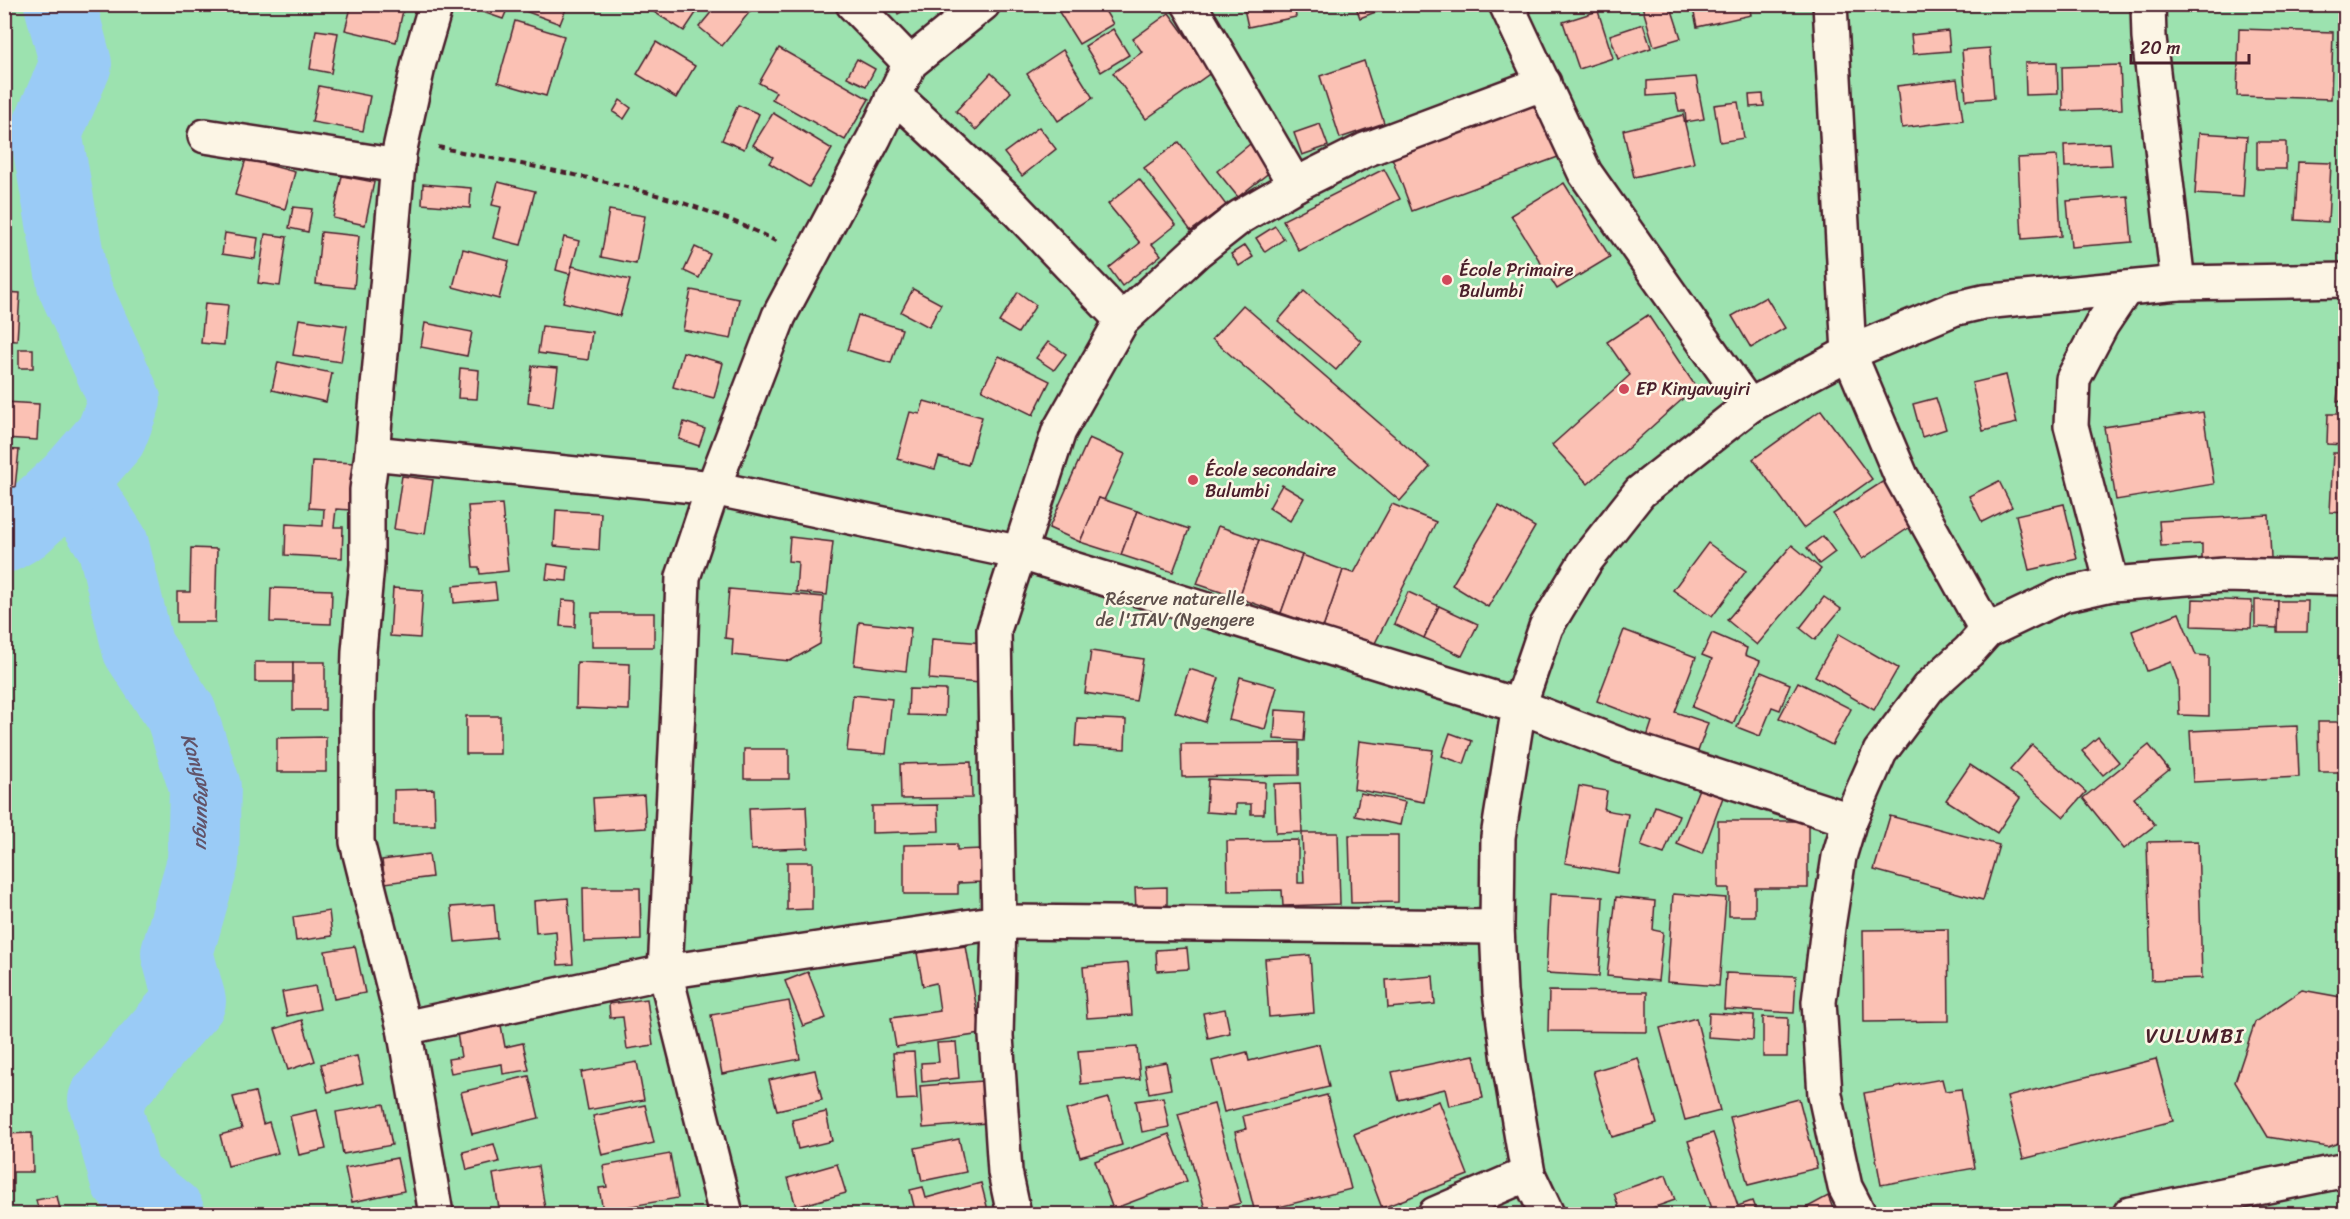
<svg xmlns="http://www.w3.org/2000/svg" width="2350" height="1219" font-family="Sriracha,sans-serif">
  <rect width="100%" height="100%" fill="#fcebdb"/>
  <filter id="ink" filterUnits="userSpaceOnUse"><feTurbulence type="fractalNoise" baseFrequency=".0167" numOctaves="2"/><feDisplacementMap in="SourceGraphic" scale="12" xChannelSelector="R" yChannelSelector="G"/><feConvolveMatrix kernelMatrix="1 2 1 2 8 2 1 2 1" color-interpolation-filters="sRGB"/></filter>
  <g filter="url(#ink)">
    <rect fill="#9ce2af" stroke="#73806d" stroke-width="1.5" x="5" y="5" width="2340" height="1209"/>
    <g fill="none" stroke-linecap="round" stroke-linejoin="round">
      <g stroke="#9acbf6" stroke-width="72">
        <path id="s1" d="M72,481L113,545L138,648L181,714L205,787L203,862L177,953L190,1001L104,1100L126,1179L169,1214"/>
        <path d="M4,537L23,526L72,481L111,436L125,400L73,284L46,133L76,64L60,4"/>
      </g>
    </g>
    <g fill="#fbc1b4" stroke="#4a1f2b" stroke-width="1.5">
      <path d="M352,4L404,6L396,42L345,30Z"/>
      <path d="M479,4H568L560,24L509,5L503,19L477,10Z"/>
      <path d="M659,4H689L698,10L684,31L654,12Z"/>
      <path d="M718,4H756L722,46L699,27Z"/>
      <path d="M894,4H916L898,14Z"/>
      <path d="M1054,4H1101L1113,24L1079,44Z"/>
      <path d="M1243,4H1294L1296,17L1248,27Z"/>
      <path d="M1355,4H1396L1360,18Z"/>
      <path d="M1647,4H1670L1681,38L1654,46L1642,6Z"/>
      <path d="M1692,4H1749L1751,15L1697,27Z"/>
      <path d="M1598,11L1613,58L1579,69L1563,22Z"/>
      <path d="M1169,13L1212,72L1146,119L1113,73L1142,52L1133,39Z"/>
      <path d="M515,21L564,36L546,96L498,82Z"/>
      <path d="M1643,24L1651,48L1618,59L1610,35Z"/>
      <path d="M1113,29L1129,55L1101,72L1085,46Z"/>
      <path d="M2239,29L2333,32L2331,99L2237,96Z"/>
      <path d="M316,30L338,33L331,73L310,69Z"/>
      <path d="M1948,31L1950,51L1913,54L1911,35Z"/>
      <path d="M656,42L695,66L676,98L637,74Z"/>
      <path d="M779,48L869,99L845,140L772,99L776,92L759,83Z"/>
      <path d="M1990,48L1994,98L1966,100L1962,50Z"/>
      <path d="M1063,50L1093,98L1058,121L1027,74Z"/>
      <path d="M857,59L875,69L866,86L847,77Z"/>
      <path d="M1364,61L1384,123L1340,138L1320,76Z"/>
      <path d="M2057,62L2058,94L2026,95L2025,63Z"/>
      <path d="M2120,65L2122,109L2063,111L2062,67Z"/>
      <path d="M991,73L1011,92L976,130L956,111Z"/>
      <path d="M1696,77L1704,119L1686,122L1685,111H1679L1675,94L1647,96V81Z"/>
      <path d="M1957,79L1963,120L1902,128L1897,86Z"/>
      <path d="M319,86L370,96L363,131L312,122Z"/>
      <path d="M1763,94L1764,106L1750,107L1749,95Z"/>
      <path d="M620,100L631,108L624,119L613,112Z"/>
      <path d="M1537,100L1558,157L1412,211L1391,155Z"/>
      <path d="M1738,102L1744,138L1720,142L1714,105Z"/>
      <path d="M738,105L759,114L744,149L722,140Z"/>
      <path d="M773,113L832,149L809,187L769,163L773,157L753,145Z"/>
      <path d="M1683,115L1694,163L1634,177L1623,130Z"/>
      <path d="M1320,124L1328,146L1302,155L1294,133Z"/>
      <path d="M1039,127L1056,149L1022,176L1004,153Z"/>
      <path d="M2199,133L2247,136L2243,197L2195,194Z"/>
      <path d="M1179,142L1226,205L1191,231L1144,168Z"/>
      <rect x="2257" y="142" width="29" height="27"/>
      <path d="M2110,143L2112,165L2065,167L2064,145Z"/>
      <path d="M1250,144L1271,171L1238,197L1217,171Z"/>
      <path d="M2057,156L2061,236L2022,239L2018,158Z"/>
      <path d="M246,159L295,172L285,209L235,195Z"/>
      <path d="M2298,162L2331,163L2328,222L2295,220Z"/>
      <path d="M1384,169L1400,199L1299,251L1283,220Z"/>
      <path d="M342,176L374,182L365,225L333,218Z"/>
      <path d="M1139,179L1176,225L1152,244L1161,255L1122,286L1109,268L1140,243L1108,204Z"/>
      <path d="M498,182L535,191L521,245L493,238L501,207L492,205Z"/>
      <path d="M1564,183L1610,257L1557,289L1511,215Z"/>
      <path d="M423,184L471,188L470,208L422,204Z"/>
      <path d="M2128,196L2132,242L2071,247L2067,201Z"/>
      <path d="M293,207L312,209L308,232L289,228Z"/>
      <path d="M609,210L645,216L636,264L601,257Z"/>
      <path d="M1275,226L1284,239L1265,252L1256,238Z"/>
      <path d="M321,232L359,236L354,288L316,284Z"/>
      <path d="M225,233L258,238L255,259L222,254Z"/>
      <path d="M265,234L287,237L280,286L258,283Z"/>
      <path d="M564,237L579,241L570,274L556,270Z"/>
      <path d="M1245,245L1253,257L1239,266L1231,254Z"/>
      <path d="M695,247L710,254L699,278L684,271Z"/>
      <path d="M463,249L509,261L499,299L453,287Z"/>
      <path d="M572,266L630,280L620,316L563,302Z"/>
      <path d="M913,289L941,304L929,327L901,312Z"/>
      <path d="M691,290L739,299L731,339L683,330Z"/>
      <path d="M1304,291L1361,341L1336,370L1278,321Z"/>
      <path d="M4,292L20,293L17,341L4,340Z"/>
      <path d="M1018,292L1036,305L1018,333L999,322Z"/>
      <path d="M1766,297L1785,328L1751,348L1732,316Z"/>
      <path d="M205,303L228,305L224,345L201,343Z"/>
      <path d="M1243,305L1430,467L1400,501L1212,339Z"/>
      <path d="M858,315L902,329L891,363L847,350Z"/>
      <path d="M1648,315L1696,387L1588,484L1552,445L1630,375L1607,342Z"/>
      <path d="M299,319L347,326L341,362L293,355Z"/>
      <path d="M425,323L472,332L467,356L421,347Z"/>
      <path d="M542,326L592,332L588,360L538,353Z"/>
      <path d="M2344,332H2346V402L2337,401Z"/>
      <path d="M1048,342L1066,354L1054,370L1036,358Z"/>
      <rect x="19" y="349" width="14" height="19"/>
      <path d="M683,352L723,363L714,398L673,387Z"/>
      <path d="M999,356L1050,381L1033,415L982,390Z"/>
      <path d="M278,362L332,373L326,402L272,390Z"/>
      <path d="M532,366L558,368L553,406L528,402Z"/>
      <path d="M460,368L479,370L477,399L458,398Z"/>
      <path d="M2006,375L2017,423L1983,431L1972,383Z"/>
      <path d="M1936,398L1946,429L1922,437L1913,404Z"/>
      <path d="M924,401L982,417L968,465L939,457L935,469L897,459L910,412L920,414Z"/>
      <path d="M4,402L39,404L37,440L4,438Z"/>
      <path d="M1821,410L1872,479L1803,528L1753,459Z"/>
      <path d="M2203,412L2214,484L2116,500L2104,427Z"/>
      <path d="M2328,414H2346V445L2327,444Z"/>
      <path d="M684,422L705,429L699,446L679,439Z"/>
      <path d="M1089,438L1125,454L1104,500L1099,498L1080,542L1049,528Z"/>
      <path d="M4,449L19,450L15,487L4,486Z"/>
      <path d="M2333,453H2346V513L2330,512Z"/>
      <path d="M312,461L355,463L352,510L336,509L334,527H343L342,558L285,555L286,524L323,526L324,509L309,508Z"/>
      <path d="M402,476L433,480L425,534L394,529Z"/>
      <path d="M1890,477L1919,521L1862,559L1833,514Z"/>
      <path d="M1999,481L2012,507L1982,522L1969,496Z"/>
      <path d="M1282,485L1304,498L1290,521L1269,508Z"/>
      <path d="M1099,498L1137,511L1121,555L1080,542Z"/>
      <path d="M502,504L508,571L480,574L479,567H473L468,506Z"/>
      <path d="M1392,504L1436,522L1374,645L1323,628L1343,570L1354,573Z"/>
      <path d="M2064,504L2077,559L2029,570L2016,515Z"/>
      <path d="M1499,506L1535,527L1488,607L1452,585Z"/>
      <path d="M556,510L601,513L599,550L554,546Z"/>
      <path d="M1137,511L1189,529L1173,572L1121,555Z"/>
      <path d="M2269,515L2271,558L2202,562V544L2161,546L2159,521Z"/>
      <path d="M1218,526L1259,540L1239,598L1197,584Z"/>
      <path d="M1823,536L1835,552L1819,564L1807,548Z"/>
      <path d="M790,537L833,542L827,595L796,592L798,562L788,561Z"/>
      <path d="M1259,540L1302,555L1281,613L1239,598Z"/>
      <path d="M1708,543L1746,571L1712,617L1673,590Z"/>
      <path d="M1792,545L1821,569L1757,645L1727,620Z"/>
      <path d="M191,548L217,549L215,622H177V592H190Z"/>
      <path d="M1302,555L1343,570L1323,628L1281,613Z"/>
      <path d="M548,564L568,567L567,581L546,579Z"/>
      <path d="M495,582L497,599L454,603L453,586Z"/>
      <path d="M271,588L332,590L331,624L270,622Z"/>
      <path d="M393,588L423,590L420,638L390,636Z"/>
      <path d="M729,589L824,597L820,644L790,661L732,655L733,639L725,638Z"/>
      <path d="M1408,592L1439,606L1424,638L1394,624Z"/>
      <path d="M1824,597L1841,609L1815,640L1800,628Z"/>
      <path d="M2193,599L2252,601L2251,628L2192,626Z"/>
      <path d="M562,600L576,601L575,627L560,626Z"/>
      <path d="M2255,600L2278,601V628L2255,627Z"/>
      <path d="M2278,601H2308L2307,632H2277Z"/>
      <path d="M1439,606L1478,624L1462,656L1424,638Z"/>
      <rect x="592" y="613" width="62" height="34"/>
      <path d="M2179,613L2196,655L2209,656V716L2179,715L2178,682L2171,662L2147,671L2132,631Z"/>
      <path d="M859,622L911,628L906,671L854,665Z"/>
      <path d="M1624,630L1696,657L1675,712L1708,723L1695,760L1645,743L1652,722L1597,701Z"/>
      <path d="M1712,633L1747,648L1745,655L1760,661L1733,724L1692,707L1712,659L1702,655Z"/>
      <path d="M1839,634L1898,668L1874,710L1815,676Z"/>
      <path d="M932,639L984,643L981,683L929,679Z"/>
      <path d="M1091,651L1143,659L1136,701L1085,693Z"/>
      <rect x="255" y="662" width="38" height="20"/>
      <rect x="293" y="662" width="32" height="48"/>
      <path d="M577,662L630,664L629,710L576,708Z"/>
      <path d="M1189,669L1219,678L1205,722L1175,712Z"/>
      <path d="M1761,672L1790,684L1780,710L1772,707L1760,736L1737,727Z"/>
      <path d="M1240,677L1277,687L1265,729L1229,720Z"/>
      <path d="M1798,682L1851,709L1832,745L1779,718Z"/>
      <path d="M909,689L946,690L945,716L908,715Z"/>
      <path d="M853,695L892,699L886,754L847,751Z"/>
      <path d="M1276,710L1306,712L1304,741L1274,739Z"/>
      <rect x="466" y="716" width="34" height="38"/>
      <path d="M1077,718L1126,720L1125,749L1075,746Z"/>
      <path d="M2318,722H2346V772H2319Z"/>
      <path d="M2297,726L2299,777L2193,782L2190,731Z"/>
      <path d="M1450,733L1472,741L1464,764L1442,756Z"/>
      <path d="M326,737V772H277V738Z"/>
      <path d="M2098,737L2119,762L2103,775L2082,751Z"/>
      <path d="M1359,741L1433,750L1424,802L1354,789Z"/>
      <path d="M1299,743V775L1182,777L1181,744Z"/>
      <path d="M2032,745L2086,792L2064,817L2010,770Z"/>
      <path d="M2149,745L2169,770L2134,798L2155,825L2124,849L2083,798Z"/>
      <rect x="744" y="749" width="45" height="30"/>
      <path d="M971,762L972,798L901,799L900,764Z"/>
      <path d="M1970,765L2020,798L1997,833L1946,800Z"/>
      <path d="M1208,779L1265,782L1264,814H1251V804H1236V814L1206,812Z"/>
      <path d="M1702,781L1726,789L1702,854L1677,844Z"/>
      <path d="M1300,783L1302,832L1276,833L1274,784Z"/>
      <path d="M1579,786L1607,791L1604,810L1628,814L1618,873L1565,863Z"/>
      <path d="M434,789L435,825H394V790Z"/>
      <path d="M1360,793L1405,802L1400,825L1355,816Z"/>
      <path d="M644,795L646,828L595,831L593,798Z"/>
      <path d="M938,805L939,831L872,833V806Z"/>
      <path d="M806,806L808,848L751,850L749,808Z"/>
      <path d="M1655,806L1679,815L1664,854L1641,846Z"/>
      <path d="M1890,816L1999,845L1983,900L1874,870Z"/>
      <path d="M1718,821H1808V888H1755V916H1729V888H1718Z"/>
      <path d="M1302,833H1338L1340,904L1283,906L1282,890L1228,891L1227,841L1298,840V883H1304Z"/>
      <path d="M1349,835H1398V902L1351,903Z"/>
      <path d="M2198,841L2202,978L2151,980L2147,842Z"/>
      <path d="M957,844V850L982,849V882L958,883V894H904V845Z"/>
      <path d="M429,854L432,877L385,883L382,860Z"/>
      <path d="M787,862H812V909L787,910Z"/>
      <path d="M1167,887V910L1136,911L1135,888Z"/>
      <path d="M583,888H640L641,940L584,942Z"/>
      <path d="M1550,894L1603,897L1599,976L1546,973Z"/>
      <path d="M1673,894L1726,898L1719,986L1667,982Z"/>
      <path d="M1616,897L1655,901L1653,930L1663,932L1658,981L1607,976Z"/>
      <path d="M568,898L573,964L558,965L556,931L536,933L534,901Z"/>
      <path d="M494,904L497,938L455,942L451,907Z"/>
      <path d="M329,911L332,936L296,941L293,917Z"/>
      <path d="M1948,929L1949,1021L1864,1022L1863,930Z"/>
      <path d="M355,946L365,993L334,999L325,951Z"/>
      <path d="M966,946L981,1034L896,1047L891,1018L940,1011L936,983L923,986L917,953Z"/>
      <path d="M1187,948L1189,969L1157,971L1156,950Z"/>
      <path d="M1310,955L1314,1013L1269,1017L1265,959Z"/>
      <path d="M1128,963L1132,1015L1087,1018L1083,967Z"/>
      <path d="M808,972L826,1018L803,1026L785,981Z"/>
      <path d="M1726,973L1796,976L1794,1013L1724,1009Z"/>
      <path d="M1433,976L1435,1004L1388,1008L1386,980Z"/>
      <path d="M315,986L320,1009L287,1016L282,992Z"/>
      <path d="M2302,990L2346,998V1140L2328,1147L2268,1137L2235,1082L2255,1022Z"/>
      <path d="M1549,991L1647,992V1032L1548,1031Z"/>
      <path d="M647,999L653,1045L627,1049L623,1017L610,1018L609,1004Z"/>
      <path d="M789,1001L800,1059L722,1074L711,1015Z"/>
      <path d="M1225,1009L1230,1033L1208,1038L1203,1013Z"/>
      <path d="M1709,1013L1754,1015L1753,1040L1708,1037Z"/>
      <path d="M1763,1017L1788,1018L1787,1057H1763Z"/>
      <path d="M1696,1018L1720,1111L1685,1120L1660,1028Z"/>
      <path d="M302,1020L315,1061L288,1070L275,1029Z"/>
      <path d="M500,1020L505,1047L523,1043L529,1070L503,1074L502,1064L451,1073L448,1059L461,1057L456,1027Z"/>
      <path d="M956,1042L959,1078L922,1082L921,1063L939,1062L937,1043Z"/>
      <path d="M1319,1044L1329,1087L1224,1112L1212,1061L1247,1052L1249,1061Z"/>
      <path d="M1137,1047L1140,1079L1081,1084L1078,1051Z"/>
      <path d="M914,1052L917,1099L897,1100L893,1053Z"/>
      <path d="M1474,1055L1483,1098L1449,1106L1445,1089L1399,1100L1392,1072Z"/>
      <path d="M357,1056L363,1083L328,1092L321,1064Z"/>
      <path d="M1638,1058L1657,1124L1612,1137L1593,1071Z"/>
      <path d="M2156,1059L2173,1121L2023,1159L2007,1097Z"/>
      <path d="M637,1062L644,1100L588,1110L581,1072Z"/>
      <path d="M1166,1062L1171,1089L1149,1093L1144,1066Z"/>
      <path d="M815,1070L822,1100L777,1110L769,1080Z"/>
      <path d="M529,1076L539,1118L472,1134L461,1092Z"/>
      <path d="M1942,1079L1945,1091L1961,1089L1975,1168L1881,1185L1864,1093Z"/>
      <path d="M982,1081L986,1123L923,1128L920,1086Z"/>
      <path d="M255,1092L263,1124L269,1122L278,1153L228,1166L220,1135L242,1129L233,1097Z"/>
      <path d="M1327,1095L1351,1189L1255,1213L1235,1132L1246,1129L1243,1116Z"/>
      <path d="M1163,1097L1169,1127L1142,1132L1136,1101Z"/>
      <path d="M1109,1098L1122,1145L1080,1157L1066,1110Z"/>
      <path d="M1799,1099L1817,1168L1748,1185L1730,1117Z"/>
      <path d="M1439,1101L1468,1175L1382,1208L1354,1134Z"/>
      <path d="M384,1104L392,1145L343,1154L336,1112Z"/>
      <path d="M1214,1104L1241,1203L1206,1212L1178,1114Z"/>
      <path d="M645,1105L654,1143L602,1155L593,1116Z"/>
      <path d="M317,1110L326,1149L299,1155L290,1116Z"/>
      <path d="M826,1112L832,1141L798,1149L792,1120Z"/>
      <path d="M32,1133L33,1172H13V1192H4V1134Z"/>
      <path d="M1713,1133L1738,1206L1752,1201L1757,1214H1714L1688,1141Z"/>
      <path d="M1169,1134L1187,1181L1113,1209L1095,1161Z"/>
      <path d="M959,1139L966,1172L922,1181L915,1148Z"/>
      <path d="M494,1144L499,1162L467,1170L463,1152Z"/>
      <path d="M670,1154L678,1198L603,1211L599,1188L607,1187L603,1166Z"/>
      <path d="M397,1158L404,1191L352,1202L345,1168Z"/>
      <path d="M837,1164L846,1193L796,1207L788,1178Z"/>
      <path d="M538,1166L546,1214H500L493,1174Z"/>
      <path d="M1666,1175L1675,1200L1635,1214H1621L1614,1193Z"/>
      <path d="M981,1183L989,1214H916L910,1190L923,1187L926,1198Z"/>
      <path d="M57,1196L61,1214H14L38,1208L36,1200Z"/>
      <path d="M1828,1196L1835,1214H1795Z"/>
    </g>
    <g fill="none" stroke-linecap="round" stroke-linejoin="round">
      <defs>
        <g id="minor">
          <path d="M853,4L910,63"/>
          <path d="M1189,4L1295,185"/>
          <path d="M1506,4L1585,173L1749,406"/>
          <path d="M1830,4L1849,353L1901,476L1987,631"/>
          <path d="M2148,4L2149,38L2178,283"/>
          <path d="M892,98L907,107L1008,201L1122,320"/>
          <path d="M205,136L398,166"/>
          <path d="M372,453L713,488L1021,553L1519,706L1623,746L1850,820"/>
          <path d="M2112,584L2071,426L2073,379L2102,324L2126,288"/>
          <path d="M404,1028L665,972L999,922L1497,927"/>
          <path d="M436,1214L404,1028L357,842V713L359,651L367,565V490L372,453L399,153L419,62L436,4"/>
          <path d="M726,1214L665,972L679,689L683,577L713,488L779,316L874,138L910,63L983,4"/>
          <path d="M1014,1214L1005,1172L996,1036L999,922L994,630L1059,431L1122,320L1197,251L1240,217L1295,185L1365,150L1544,83"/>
          <path d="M1435,1214L1528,1174"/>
          <path d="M1547,1214L1528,1174L1510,1068L1500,992L1497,927L1498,837L1519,706L1546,627L1587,559L1640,492L1749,406L1849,353L1953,309L1983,302L2178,283L2346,280"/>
          <path d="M1859,1214L1845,1187L1825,1095L1819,1002L1828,927L1839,857L1850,820L1880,752L1928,688L1969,651L1987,631L2063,595L2112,584L2224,575L2346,578"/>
          <path d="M2130,1214L2346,1170"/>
        </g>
      </defs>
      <use href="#minor" stroke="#4a1f2b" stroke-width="38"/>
      <path stroke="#4a1f2b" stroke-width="4" stroke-dasharray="6 4.5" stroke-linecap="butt" d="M438,147C548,171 677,188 777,242"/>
      <use href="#minor" stroke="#fcf5e5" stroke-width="33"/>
    </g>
  </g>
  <g fill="#d1495b" stroke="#fcf5e5" stroke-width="2">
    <circle cx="1447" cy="280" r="6"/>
    <circle cx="1624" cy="389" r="6"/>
    <circle cx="1193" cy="480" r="6"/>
  </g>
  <g text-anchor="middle" stroke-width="5" stroke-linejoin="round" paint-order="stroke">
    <g font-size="18" fill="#4a1f2b" stroke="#fcf5e5" text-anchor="start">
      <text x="1459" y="276">École Primaire<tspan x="1459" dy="21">Bulumbi</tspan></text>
      <text x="1636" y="395">EP Kinyavuyiri</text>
      <text x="1205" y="476">École secondaire<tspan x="1205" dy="21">Bulumbi</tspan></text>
    </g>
    <g font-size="18" fill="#5e504c" stroke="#fcf5e5">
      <text x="1175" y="605">Réserve naturelle<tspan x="1175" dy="21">de l'ITAV (Ngengere</tspan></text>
    </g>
    <g font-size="20" font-style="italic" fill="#625368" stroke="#fcf5e5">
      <text dy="7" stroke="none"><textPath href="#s1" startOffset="340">Kanyangungu</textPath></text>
    </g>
    <g font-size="21" letter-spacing="1.5" fill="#4a1f2b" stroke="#fcf5e5">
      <text x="2195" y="1043">VULUMBI</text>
    </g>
  </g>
  <rect width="2350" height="1219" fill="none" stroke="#fcf5e5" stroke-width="24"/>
  <rect x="12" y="12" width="2326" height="1195" fill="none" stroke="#4a1f2b" stroke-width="2" filter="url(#ink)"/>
  <path d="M2131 54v9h118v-9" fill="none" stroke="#4a1f2b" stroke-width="3"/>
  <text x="2140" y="54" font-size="18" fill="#4a1f2b" stroke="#fcf5e5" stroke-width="4.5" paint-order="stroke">20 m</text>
</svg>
